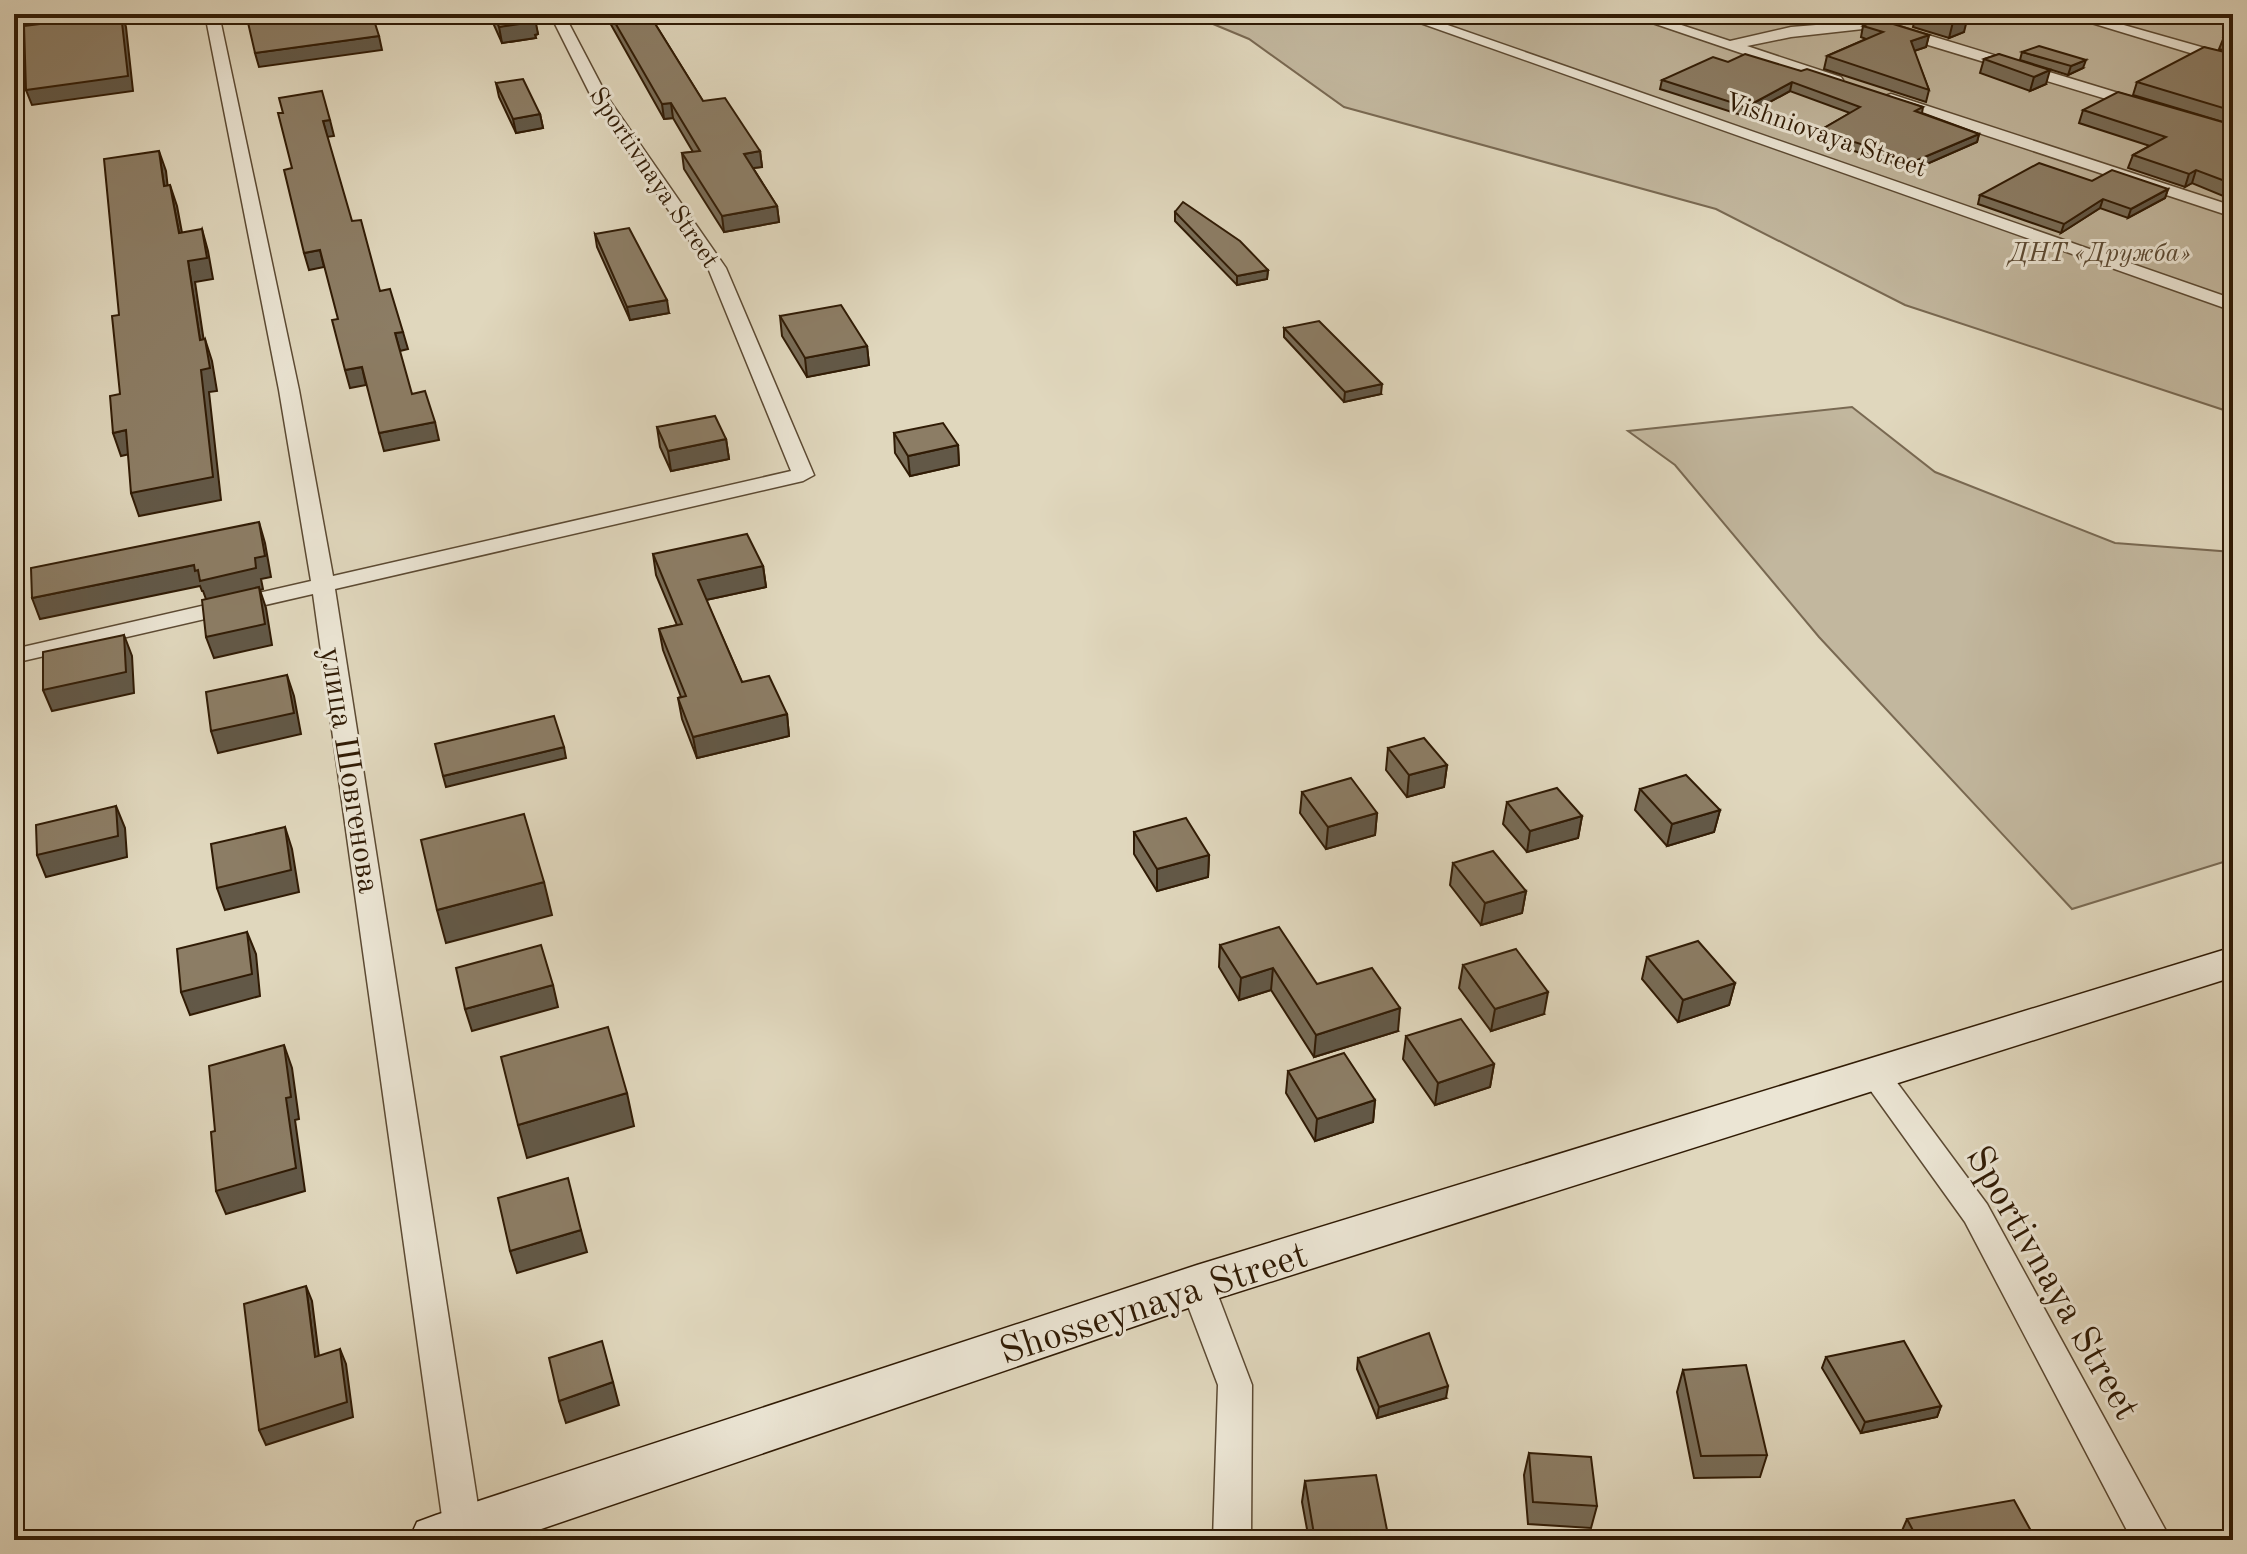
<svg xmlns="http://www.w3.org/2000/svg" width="2247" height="1554" font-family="'Old Standard TT',serif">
  <rect width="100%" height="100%" fill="#e0d7bd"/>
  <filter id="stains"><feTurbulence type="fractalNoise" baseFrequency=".0025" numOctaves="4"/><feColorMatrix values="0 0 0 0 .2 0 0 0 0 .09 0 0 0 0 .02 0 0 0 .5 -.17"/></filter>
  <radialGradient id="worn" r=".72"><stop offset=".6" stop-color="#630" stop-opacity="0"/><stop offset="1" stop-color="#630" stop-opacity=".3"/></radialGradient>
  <g fill="#c2b79e" stroke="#796952" stroke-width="2">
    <path d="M1189,14H2233V413L1905,305L1716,209L1344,107L1249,39Z"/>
    <path d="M1852,407L1935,472L2115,543L2233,552V859L2072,909L1819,637L1675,465L1628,431Z"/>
  </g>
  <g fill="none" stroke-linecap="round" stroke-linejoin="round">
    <defs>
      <g id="street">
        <path d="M205,14H219L299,390L333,576L791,471L708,268L592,98L550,14H564L608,98L726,268L814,475L803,481L335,589L482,1531L477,1540H449L444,1531L313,594L14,663V649L311,581L279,390Z"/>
        <path d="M1395,14H1416L2233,299V311Z"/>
        <path d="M1626,14H1648L1730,41L1791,27L1853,22L1836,14H1859L2148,102L2150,105L2142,110L2136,108L1872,28L1791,37L1747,46L1841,77L1843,80L1835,85Z"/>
        <path d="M1934,14H1980C1970,22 1933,27 1922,19Z"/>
        <path d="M2062,14H2085L2233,56V66Z"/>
        <path d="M1891,94L2233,206V217L1885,102V96Z"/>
        <path d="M1873,1062L1884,1065L1987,1204L2171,1540H2132L1965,1222L1858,1073L1862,1065Z"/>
        <path d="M1197,1271L1209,1275L1214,1285L1252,1385L1251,1540H1213L1218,1385L1180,1285L1185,1275Z"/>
      </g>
      <path id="secondary" d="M2233,947V977L1197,1305L509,1540H409L417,1522L436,1515L1197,1265Z"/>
    </defs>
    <use href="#street" stroke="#5c4a33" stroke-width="3"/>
    <use href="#secondary" stroke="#301b05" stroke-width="3"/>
    <use href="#street" fill="#ebe5d4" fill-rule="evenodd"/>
    <use href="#secondary" fill="#ebe5d4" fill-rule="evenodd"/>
  </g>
  <g fill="#786c57" stroke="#301b05" stroke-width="2">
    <path d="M489,14H533L538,34L535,35L536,38L502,43Z"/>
    <path d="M605,14H649L703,101L760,151L762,167L753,168L777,206L779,222L724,232L684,169L682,153L693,152L673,118L664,119Z"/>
    <path d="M1554,14H1598L1578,22Z"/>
    <path d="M1657,14H1695L1681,22Z"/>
    <path d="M1874,14H1914L1880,16Z"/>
    <path d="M1916,14H1960L1964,32L1949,38L1913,27Z"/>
    <path d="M1863,26L1929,35L1926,47L1914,51L1929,90L1926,102L1824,69L1827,56L1866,39L1861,37Z"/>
    <path d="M2233,29V53L2219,49L2224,37L2232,32Z"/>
    <path d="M2022,52L2083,68L2068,75L2020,60Z"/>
    <path d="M1999,54L2046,84L2030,91L1980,73L1984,59Z"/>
    <path d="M2233,54V125L2133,95L2137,82Z"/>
    <path d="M1728,62L1801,71L1923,107L1922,113L1979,134L1977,142L1913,170L1817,139L1819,131L1850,113L1790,91L1744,116L1660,89L1662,80Z"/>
    <path d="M496,83L540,114L543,128L516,133L499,97Z"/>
    <path d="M2083,110L2233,125V196L2228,198L2192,183L2185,187L2128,168L2133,155L2150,146L2079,123Z"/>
    <path d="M2092,181L2168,189L2165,198L2128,218L2100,208L2061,233L1978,204L1980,195Z"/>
    <path d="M1175,212L1268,270L1267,279L1237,285L1175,221Z"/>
    <path d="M595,234L669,313L630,320L597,247Z"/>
    <path d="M780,316L867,346L869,365L807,377L782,336Z"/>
    <path d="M1284,328L1381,394L1344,402L1284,337Z"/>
    <path d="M657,427L726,439L729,459L671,471L660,447Z"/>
    <path d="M894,433L958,445L959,465L910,476L895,453Z"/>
    <path d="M653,554L763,566L766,587L706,600L742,682L787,714L789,736L697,758L682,719L678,698L681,697L663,650L659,629L677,625L656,575Z"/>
    <path d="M1388,748L1447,765L1444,787L1407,797L1386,770Z"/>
    <path d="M1640,789L1720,810L1714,832L1667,846L1635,810Z"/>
    <path d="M1302,792L1377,813L1375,835L1326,849L1300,813Z"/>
    <path d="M1507,802L1582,816L1578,838L1527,852L1503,824Z"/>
    <path d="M1134,832L1209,855L1208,877L1157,891L1134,854Z"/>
    <path d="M1453,863L1526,891L1522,913L1481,925L1450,885Z"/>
    <path d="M1220,945L1317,984L1398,1031L1314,1057L1271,990L1239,1000L1219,967Z"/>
    <path d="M1647,957L1735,983L1729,1005L1678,1022L1642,979Z"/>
    <path d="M1463,965L1544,1014L1491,1031L1459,988Z"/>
    <path d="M1406,1036L1494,1064L1490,1087L1435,1105L1403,1059Z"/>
    <path d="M1288,1071L1375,1100L1373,1122L1315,1141L1286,1093Z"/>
    <path d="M1826,1357L1941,1406L1937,1417L1861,1433L1822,1368Z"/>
    <path d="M1358,1358L1446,1398L1377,1418L1357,1369Z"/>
    <path d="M1683,1370L1767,1455L1760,1477L1694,1478L1677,1392Z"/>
    <path d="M1529,1453L1597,1506L1591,1528L1528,1524L1524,1475Z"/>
    <path d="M1305,1481L1389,1540H1309L1302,1502Z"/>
    <path d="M1907,1519L2036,1540H1898Z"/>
  </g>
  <g fill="#625847" stroke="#301b05" stroke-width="2">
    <path d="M122,14L126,27L133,91L32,105L26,90Z"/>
    <path d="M1579,14H1598L1578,22Z"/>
    <path d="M1682,14H1695L1681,22Z"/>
    <path d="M1968,16L1964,32L1949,38L1953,22Z"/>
    <path d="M535,18L538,34L535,35L536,38L502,43L499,27Z"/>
    <path d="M1929,35L1926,47L1908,53L1911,41Z"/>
    <path d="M379,36L382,50L259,67L255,53Z"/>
    <path d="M2086,60L2083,68L2068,75L2071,66Z"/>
    <path d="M2050,70L2046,84L2030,91L2034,77Z"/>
    <path d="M1792,82L1790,91L1744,116L1746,107Z"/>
    <path d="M671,103L673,118L664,119L662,104Z"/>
    <path d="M540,114L543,128L516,133L513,119Z"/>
    <path d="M330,120L334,136L327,137L323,121Z"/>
    <path d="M1979,134L1977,142L1913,170L1915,161Z"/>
    <path d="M159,151L166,171L170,207L164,186Z"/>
    <path d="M760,151L762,167L746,169L744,154Z"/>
    <path d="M2196,170L2192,183L2185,187L2189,174Z"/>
    <path d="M2233,184V196L2228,198L2232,185Z"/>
    <path d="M170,185L177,206L186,254L179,233Z"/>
    <path d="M2168,189L2165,198L2128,218L2131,209Z"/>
    <path d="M2103,199L2100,208L2061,233L2064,224Z"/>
    <path d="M777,206L779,222L724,232L722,216Z"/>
    <path d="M202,229L208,251L213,279L195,282L207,362L200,340L188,261Z"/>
    <path d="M320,250L324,267L309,270L304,253Z"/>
    <path d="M1268,270L1267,279L1237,285V276Z"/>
    <path d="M667,300L669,313L630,320L627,307Z"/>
    <path d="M403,332L408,349L400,351L395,333Z"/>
    <path d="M205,339L212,361L217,391L209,392L221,500L139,516L131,493Z"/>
    <path d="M867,346L869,365L807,377L805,358Z"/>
    <path d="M362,367L366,385L350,388L345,370Z"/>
    <path d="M1382,384L1381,394L1344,402L1345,392Z"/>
    <path d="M435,422L439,440L384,451L379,433Z"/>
    <path d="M126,430L134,453L121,456L113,433Z"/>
    <path d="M726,439L729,459L671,471L668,451Z"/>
    <path d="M958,445L959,465L910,476L908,456Z"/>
    <path d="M259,522L265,543L271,577L261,579L263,589L260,590L266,608L272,645L214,658L206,637L207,602L203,591H202L200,586L40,619L32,598L194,565L255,558Z"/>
    <path d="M763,566L766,587L701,601L698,580Z"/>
    <path d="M124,635L132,656L134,693L52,711L43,690Z"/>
    <path d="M287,675L294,696L301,734L218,753L211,731Z"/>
    <path d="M787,714L789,736L697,758L693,737Z"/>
    <path d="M564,747L566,758L446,787L443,776Z"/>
    <path d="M1447,765L1444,787L1407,797L1409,775Z"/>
    <path d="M116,806L125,828L127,857L46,877L37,855Z"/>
    <path d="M1720,810L1714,832L1667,846L1672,824Z"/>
    <path d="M1377,813L1375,835L1326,849L1328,827Z"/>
    <path d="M1582,816L1578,838L1527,852L1530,831Z"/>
    <path d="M285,827L292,849L299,892L225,910L217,888Z"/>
    <path d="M1209,855L1208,877L1157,891V869Z"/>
    <path d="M544,882L552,915L446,943L437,910Z"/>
    <path d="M1526,891L1522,913L1481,925L1485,903Z"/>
    <path d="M247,932L256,954L260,996L190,1015L181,992Z"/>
    <path d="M1273,968L1271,990L1239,1000L1241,978Z"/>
    <path d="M1735,983L1729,1005L1678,1022L1683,1000Z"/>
    <path d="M553,985L558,1007L472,1031L465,1009Z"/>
    <path d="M1548,992L1544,1014L1491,1031L1495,1009Z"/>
    <path d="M1400,1008L1398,1031L1314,1057L1316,1035Z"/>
    <path d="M284,1045L292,1068L299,1119L295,1120L305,1191L226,1214L216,1191L286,1098Z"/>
    <path d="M1494,1064L1490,1087L1435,1105L1438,1083Z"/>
    <path d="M627,1093L634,1126L527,1158L518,1125Z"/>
    <path d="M1375,1100L1373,1122L1315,1141L1317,1119Z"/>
    <path d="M581,1230L587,1252L517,1273L510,1251Z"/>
    <path d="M306,1286L312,1301L321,1372L315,1357Z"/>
    <path d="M340,1349L346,1364L353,1417L266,1445L259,1430Z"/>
    <path d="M613,1382L619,1405L566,1423L559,1401Z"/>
    <path d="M1448,1386L1446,1398L1377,1418L1379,1407Z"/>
    <path d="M1941,1406L1937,1417L1861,1433L1865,1422Z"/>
  </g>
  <g fill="#8c7d65" stroke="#301b05" stroke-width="2">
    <path d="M79,14H121L128,76L26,90L24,26L79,19Z"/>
    <path d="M246,14H372L379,36L255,53Z"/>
    <path d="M493,14H533L535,18L531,19L533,22L499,27Z"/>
    <path d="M610,14H649L703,101L725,98L760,151L744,154L777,206L722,216L682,153L700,151L671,103L662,104Z"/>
    <path d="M1926,14H1960L1968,16L1953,22Z"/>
    <path d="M1877,19L1929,35L1911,41L1929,90L1827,56L1883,32L1863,26Z"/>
    <path d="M2233,32V40L2224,37Z"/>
    <path d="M2039,46L2086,60L2071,66L2022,52Z"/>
    <path d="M2204,47L2233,54V111L2137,82Z"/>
    <path d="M1745,54L1801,71L1807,69L1923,107L1915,111L1979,134L1915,161L1819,131L1860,107L1792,82L1746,107L1662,80L1713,57L1728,62Z"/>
    <path d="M1999,54L2050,70L2034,77L1984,59Z"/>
    <path d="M523,79L540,114L513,119L496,83Z"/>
    <path d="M322,91L330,120L323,121L352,221L361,220L380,291L390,289L403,332L395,333L412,394L425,391L435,422L379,433L362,367L345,370L332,320L338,319L320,250L304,253L284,170L292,168L278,113H283L279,98Z"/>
    <path d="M2118,92L2233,125V184L2196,170L2189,174L2133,155L2166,137L2083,110Z"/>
    <path d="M159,151L164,186L170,185L179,233L202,229L207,258L188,261L200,340L205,339L210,368L201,370L213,477L131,493L126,430L113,433L110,396L120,394L112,316L119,315L104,159Z"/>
    <path d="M2039,163L2092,181L2112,170L2168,189L2131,209L2103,199L2064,224L1980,195Z"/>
    <path d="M1183,202L1240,241L1268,270L1237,276L1175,212Z"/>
    <path d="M629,228L667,300L627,307L595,234Z"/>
    <path d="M841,305L867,346L805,358L780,316Z"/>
    <path d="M1319,321L1382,384L1345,392L1284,328Z"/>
    <path d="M715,416L726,439L668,451L657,427Z"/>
    <path d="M943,423L958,445L908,456L894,433Z"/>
    <path d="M259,522L265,556L255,558L256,568L200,581L198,570L195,571L194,565L32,598L31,568Z"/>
    <path d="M747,534L763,566L698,580L742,682L769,676L787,714L693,737L678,698L686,696L659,629L682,624L653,554Z"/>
    <path d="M259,587L265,624L206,637L202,600Z"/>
    <path d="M124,635L126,672L43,690V652Z"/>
    <path d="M287,675L294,713L211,731L206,692Z"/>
    <path d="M554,716L564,747L443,776L435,744Z"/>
    <path d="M1424,738L1447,765L1409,775L1388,748Z"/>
    <path d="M1686,775L1720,810L1672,824L1640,789Z"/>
    <path d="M1351,778L1377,813L1328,827L1302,792Z"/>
    <path d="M1557,788L1582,816L1530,831L1507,802Z"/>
    <path d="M116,806L118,836L37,855L36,825Z"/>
    <path d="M524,814L544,882L437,910L421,840Z"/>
    <path d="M1186,818L1209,855L1157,869L1134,832Z"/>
    <path d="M285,827L291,870L217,888L211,844Z"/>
    <path d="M1493,851L1526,891L1485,903L1453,863Z"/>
    <path d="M1279,927L1317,984L1372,968L1400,1008L1316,1035L1273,968L1241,978L1220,945Z"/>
    <path d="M247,932L252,974L181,992L177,949Z"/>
    <path d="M1698,941L1735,983L1683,1000L1647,957Z"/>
    <path d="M541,945L553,985L465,1009L456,968Z"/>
    <path d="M1516,949L1548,992L1495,1009L1463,965Z"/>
    <path d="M1461,1019L1494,1064L1438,1083L1406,1036Z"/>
    <path d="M608,1027L627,1093L518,1125L501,1057Z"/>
    <path d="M284,1045L291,1097L286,1098L296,1168L216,1191L211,1132L215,1131L209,1066Z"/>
    <path d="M1344,1053L1375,1100L1317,1119L1288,1071Z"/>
    <path d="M568,1178L581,1230L510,1251L498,1198Z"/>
    <path d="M306,1286L315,1357L340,1349L347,1402L259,1430L244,1304Z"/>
    <path d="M1429,1333L1448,1386L1379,1407L1358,1358Z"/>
    <path d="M602,1341L613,1382L559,1401L549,1358Z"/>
    <path d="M1904,1341L1941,1406L1865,1422L1826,1357Z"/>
    <path d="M1746,1365L1767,1455L1701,1456L1683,1370Z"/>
    <path d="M1529,1453L1591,1457L1597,1506L1533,1502Z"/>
    <path d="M1376,1475L1389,1540H1315L1305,1481Z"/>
    <path d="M2014,1500L2036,1540H1918L1907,1519Z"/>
  </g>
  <g text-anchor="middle" stroke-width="6" stroke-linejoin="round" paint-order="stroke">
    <g font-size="26" fill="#301b05" stroke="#ebe5d4">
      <text transform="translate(1826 134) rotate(19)" y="9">Vishniovaya Street</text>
      <text transform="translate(655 177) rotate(56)" y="9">Sportivnaya Street</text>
    </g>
    <g font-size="26" font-style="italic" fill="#5c4a33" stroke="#ebe5d4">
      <text x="2100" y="261">ДНТ «Дружба»</text>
    </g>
    <g font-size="32" fill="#301b05" stroke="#ebe5d4">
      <text transform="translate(351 770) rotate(81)" y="11">улица Шовгенова</text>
    </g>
    <g font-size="38" fill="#301b05" stroke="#ebe5d4">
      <text transform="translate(2054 1282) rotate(60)" y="13">Sportivnaya Street</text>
      <text transform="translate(1153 1302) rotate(-18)" y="13">Shosseynaya Street</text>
    </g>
  </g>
  <rect width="2247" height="1554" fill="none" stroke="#e0d7bd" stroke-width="48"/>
  <rect x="16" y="16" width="2215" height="1522" fill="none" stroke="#301b05" stroke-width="4"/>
  <rect x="24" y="24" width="2199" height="1506" fill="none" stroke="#301b05" stroke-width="2"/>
  <rect width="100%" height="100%" filter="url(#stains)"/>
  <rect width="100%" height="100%" fill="url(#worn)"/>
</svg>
